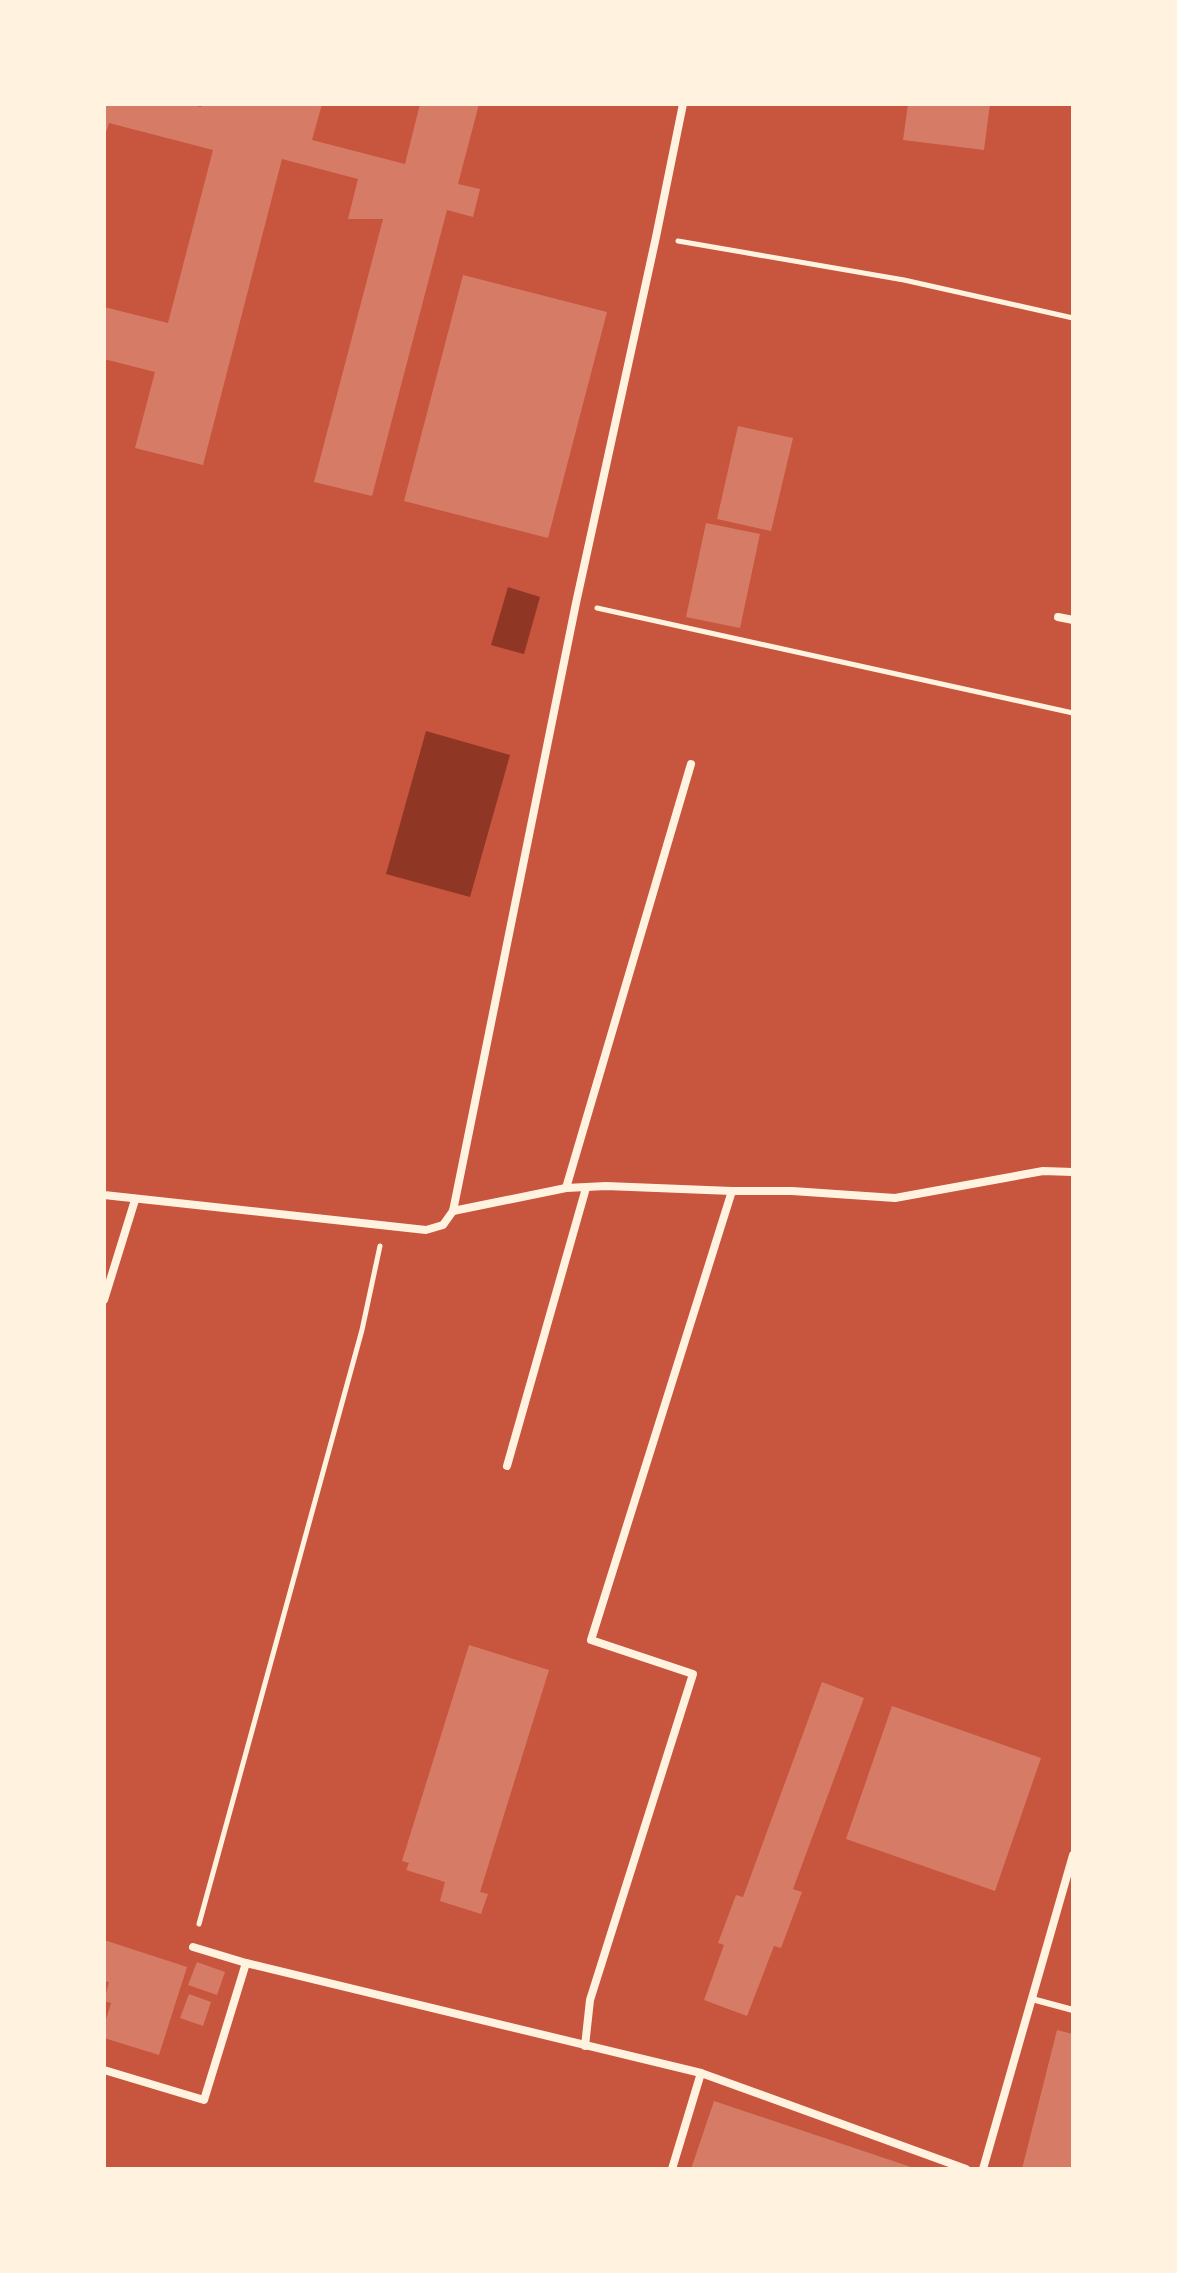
<svg xmlns="http://www.w3.org/2000/svg" width="1177" height="2273" font-family="'Roboto Condensed',sans-serif">
  <rect width="100%" height="100%" fill="#c8553d"/>
  <g fill="#8f3625">
    <path d="M508,587L540,597L524,654L491,645Z"/>
    <path d="M426,731L510,755L470,897L386,874Z"/>
  </g>
  <g fill="#d67c66">
    <path d="M104,104H188L201,107L202,104H322L312,140L405,164L420,104H479L458,184L480,189L473,217L447,210L372,496L314,482L383,219H348L358,179L282,159L203,465L135,448L155,372L104,359V307L168,323L213,150L109,123L104,139Z"/>
    <path d="M908,104H990L984,150L903,140Z"/>
    <path d="M463,275L607,312L548,538L404,501Z"/>
    <path d="M738,426L793,438L771,531L717,519Z"/>
    <path d="M706,523L760,534L740,628L686,617Z"/>
    <path d="M469,1645L549,1670L480,1892L488,1894L481,1914L440,1901L445,1882L406,1870L409,1863L402,1861Z"/>
    <path d="M822,1682L864,1698L793,1889L802,1892L781,1948L774,1946L747,2016L704,2000L724,1945L718,1943L736,1895L743,1897Z"/>
    <path d="M892,1706L1041,1758L995,1891L846,1839Z"/>
    <path d="M104,1940L187,1967L159,2055L104,2038V2026L111,2003L104,2001L109,1982L104,1981Z"/>
    <path d="M197,1962L225,1972L217,1995L188,1985Z"/>
    <path d="M189,1994L211,2002L203,2026L180,2018Z"/>
    <path d="M1057,2030L1073,2034V2169H1022Z"/>
    <path d="M714,2101L914,2168V2169H691Z"/>
  </g>
  <g fill="none" stroke-linecap="round" stroke-linejoin="round">
    <g stroke="#fff3e0" stroke-width="5">
      <path d="M678,241L904,280L1073,318"/>
      <path d="M597,608L1073,713"/>
      <path d="M199,1924L362,1330L380,1246"/>
    </g>
    <path stroke="#fff3e0" stroke-width="6" d="M1032,1999L1073,2010"/>
    <g stroke="#fff3e0" stroke-width="8">
      <path d="M1058,617L1073,620"/>
      <path d="M566,1188L691,764"/>
      <path d="M104,1195L426,1230L443,1225L453,1211L576,603L656,237L683,104"/>
      <path d="M453,1211L566,1188L606,1186L732,1191H792L895,1198L1043,1171L1073,1172"/>
      <path d="M104,1300L135,1200"/>
      <path d="M507,1466L586,1188"/>
      <path d="M193,1947L246,1963"/>
      <path d="M585,2046L590,2000L693,1674L591,1640L732,1191"/>
      <path d="M104,2070L204,2100L246,1963L701,2073L966,2169"/>
      <path d="M672,2169L701,2073"/>
      <path d="M983,2169L1073,1855"/>
    </g>
  </g>
  <rect width="1177" height="2273" fill="none" stroke="#fff3e0" stroke-width="212"/>
</svg>
